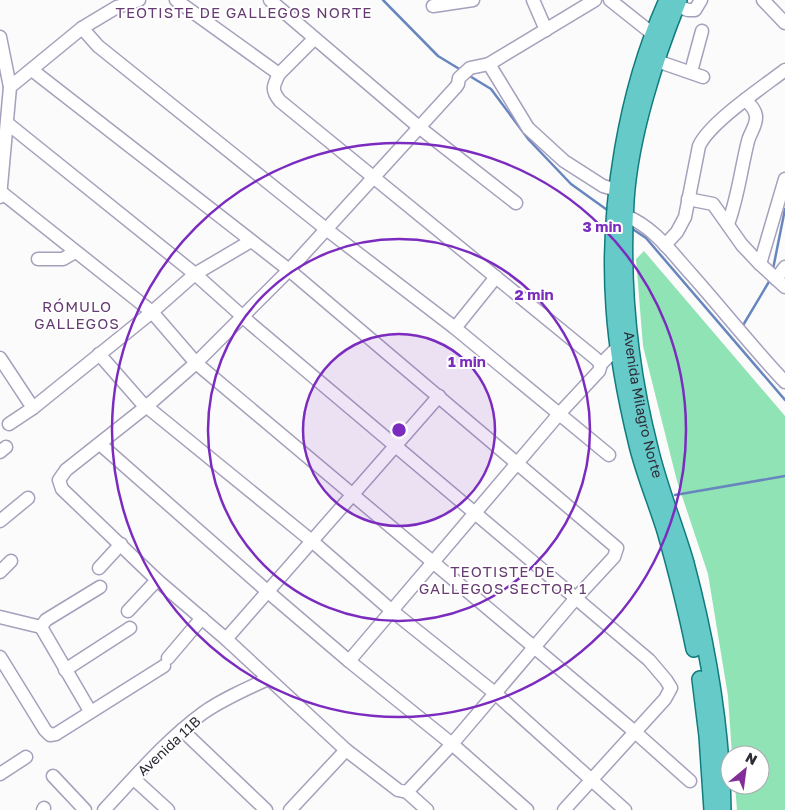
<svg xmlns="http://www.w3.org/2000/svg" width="785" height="810" font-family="'Golos Text',sans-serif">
  <rect width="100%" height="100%" fill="#fbfbfb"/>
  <path fill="#90e3b4" d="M644,251L785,416V810H737L735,785H760V755H732L728,696L708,574L677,481L643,346L636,259Z"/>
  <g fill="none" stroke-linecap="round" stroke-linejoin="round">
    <g stroke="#6886be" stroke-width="2.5">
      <path d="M383,0L438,56L461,70"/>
      <path d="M468,75L491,89L529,140L571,184L610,212"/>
      <path d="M631,228L646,238L785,400"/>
      <path d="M773,269L785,209"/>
      <path d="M742,327L770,280"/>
      <path d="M675,495L785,476"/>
    </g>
    <defs>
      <g id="minor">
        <path d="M176,0L279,74C273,86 271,90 280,101L595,358L601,364"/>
        <path d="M270,0L420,128L516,203"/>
        <path d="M533,0L546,30"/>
        <path d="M595,0L489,64L528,128L564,161L603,186L617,190"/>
        <path d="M610,0L659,39"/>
        <path d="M763,0L785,23"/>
        <path d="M433,6L473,0"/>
        <path d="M677,6L688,10H695L701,0"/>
        <path d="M82,28L98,46L326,229L455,328L609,455"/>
        <path d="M0,37L10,87"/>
        <path d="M657,61L703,77"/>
        <path d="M32,70L289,270L617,548L614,557L576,598L452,744L407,792"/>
        <path d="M689,71L692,68L702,31"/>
        <path d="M279,74L314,39"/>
        <path d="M7,123L195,274L251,324L649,660L666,680L671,688L665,699L564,810"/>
        <path d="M1,192L152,312L196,363L635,732L690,781"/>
        <path d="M0,197L10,87L82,28L117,7L139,0"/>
        <path d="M688,199L713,204L742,245L760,264L785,287"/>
        <path d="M626,216C654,227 672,253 691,274C723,310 752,347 785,382"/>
        <path d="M728,224C738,197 741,169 748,141C750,133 757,125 756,116C755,109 750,104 745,100"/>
        <path d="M665,245L677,232L685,217L699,146C710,122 763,87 785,70"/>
        <path d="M38,259H63L75,252"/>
        <path d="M760,264L785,179"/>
        <path d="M776,279L785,267"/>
        <path d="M455,328L496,277"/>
        <path d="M99,354L141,402L313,542L391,610L496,694L625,810"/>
        <path d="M0,358L33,408"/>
        <path d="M9,424L33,408L152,312L195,274L251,241"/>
        <path d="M100,444L267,591L349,661L452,744L527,810"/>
        <path d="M0,452L6,447"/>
        <path d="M0,521L28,498"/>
        <path d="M99,568L121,544"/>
        <path d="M0,572L11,561"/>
        <path d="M128,611L157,580"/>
        <path d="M0,617L41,627L46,620L100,587"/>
        <path d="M41,627L90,711"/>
        <path d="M226,639L439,396"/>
        <path d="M0,657L45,730L50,735L56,734L164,666"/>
        <path d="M168,658L202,618"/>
        <path d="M349,661L559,414L599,371L601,364L618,347"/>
        <path d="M65,670L130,628"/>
        <path d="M182,730L266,810"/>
        <path d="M0,774L26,757"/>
        <path d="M53,776L85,810"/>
        <path d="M134,779L168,810"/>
        <path d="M43,810L44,808"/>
        <path d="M104,810C135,777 166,740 203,713C223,699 246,689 268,679"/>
        <path d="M290,810L346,750"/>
        <path d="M427,810L407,792L398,790L346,750L226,639L157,580L62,489L59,480L66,470L147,406L196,363L289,270L456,87L458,84L459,78L470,68L489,64"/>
      </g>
      <g id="major">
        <path d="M667,0C626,91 607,207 614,307C617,353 626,400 637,445C644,474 656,502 665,531C676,570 686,609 694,649"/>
        <path id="s1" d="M679,0C655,59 630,137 626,201C621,285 629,366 650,448C659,487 675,525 686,563C707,642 722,728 723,810"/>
        <path d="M700,679L707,736L712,810"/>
      </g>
    </defs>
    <use href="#minor" stroke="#a6a0bc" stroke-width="15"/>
    <use href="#major" stroke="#107c7e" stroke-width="18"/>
    <use href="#minor" stroke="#fff" stroke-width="12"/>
    <use href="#major" stroke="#66cac9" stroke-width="15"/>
  </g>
  <circle cx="399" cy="430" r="96" fill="#7b2cbf" fill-opacity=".12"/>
  <g fill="none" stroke="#7b2cbf" stroke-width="2.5">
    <circle cx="399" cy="430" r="96"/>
    <circle cx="399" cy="430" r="191"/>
    <circle cx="399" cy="430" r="287"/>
  </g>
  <g text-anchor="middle" stroke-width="4" stroke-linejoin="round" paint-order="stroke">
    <g font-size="14" fill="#2d2b36" stroke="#fff">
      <text dy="5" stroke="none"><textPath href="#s1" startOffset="414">Avenida Milagro Norte</textPath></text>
      <text transform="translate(169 746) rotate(-43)" y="5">Avenida 11B</text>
    </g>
    <g font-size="15" letter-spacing="1" fill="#663c72" stroke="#fff">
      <text x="244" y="18">TEOTISTE DE GALLEGOS NORTE</text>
      <text x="77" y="312">RÓMULO<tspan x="77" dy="17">GALLEGOS</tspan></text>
      <text x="503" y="577">TEOTISTE DE<tspan x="503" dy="17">GALLEGOS SECTOR 1</tspan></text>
    </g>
  </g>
  <circle cx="399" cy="430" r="8" fill="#7b2cbf" stroke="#fff" stroke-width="2.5"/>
  <g font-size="15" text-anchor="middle" font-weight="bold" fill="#7b2cbf" stroke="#fff" stroke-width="4" stroke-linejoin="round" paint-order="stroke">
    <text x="602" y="232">3 min</text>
    <text x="534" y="300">2 min</text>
    <text x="467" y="367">1 min</text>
  </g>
  <g transform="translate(745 770) rotate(29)"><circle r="24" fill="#ffffff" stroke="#abaaaf"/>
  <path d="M0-4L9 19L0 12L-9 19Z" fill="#832d9a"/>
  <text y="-8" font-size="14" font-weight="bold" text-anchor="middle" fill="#2d2b36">N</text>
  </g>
</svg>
